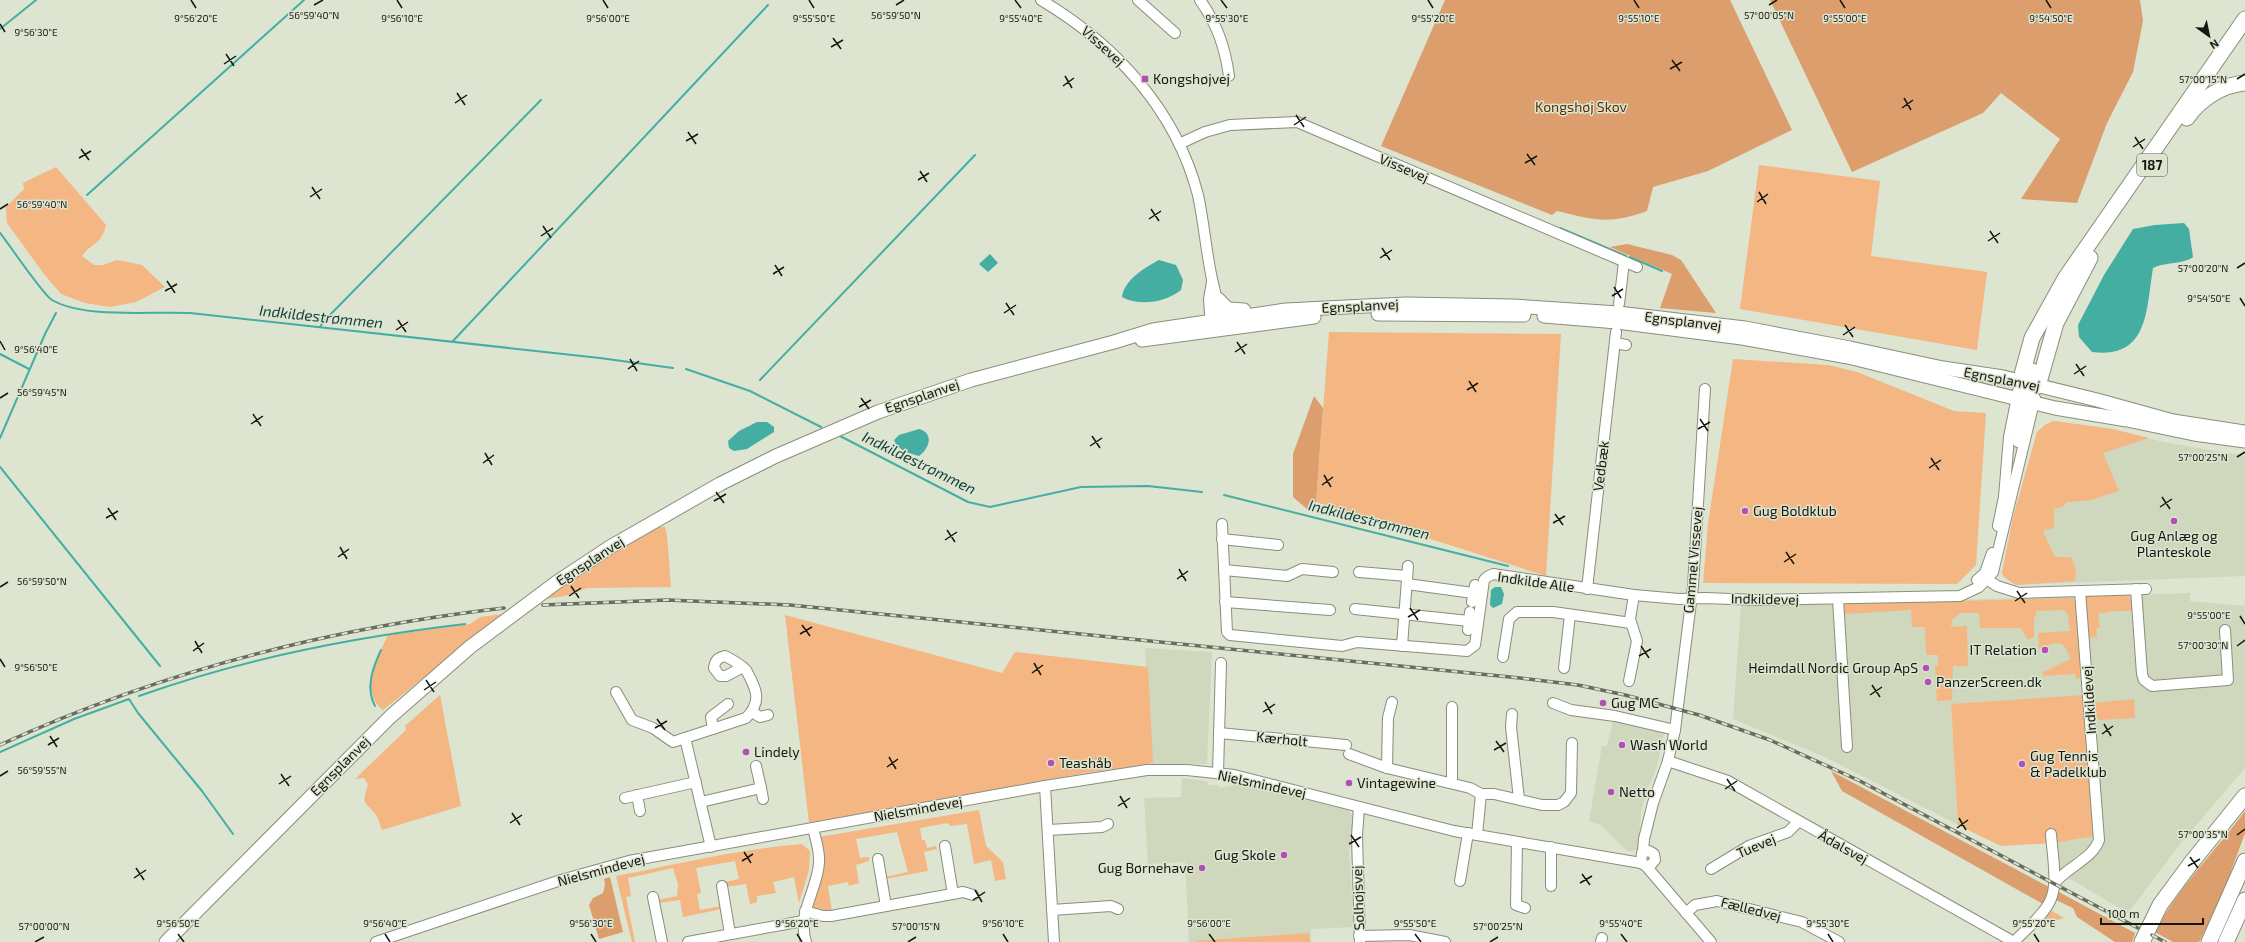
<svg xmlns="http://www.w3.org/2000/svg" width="2245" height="942" font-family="'Exo 2',sans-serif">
  <rect width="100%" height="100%" fill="#dde4d0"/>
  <g fill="#cfd8bd">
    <path d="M2054,421L2113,429L2163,442L2245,456V576L2016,585L2004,577L2002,573L2007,545L2037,432L2045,425Z"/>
    <path d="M2190,593V601L2245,606V768L2180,844L2128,913L2067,877L2055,867L2053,843L2094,836L1951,704L1958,825L1825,757L1733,719L1741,606Z"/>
    <path d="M1145,648L1212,652L1207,764H1152Z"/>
    <path d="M1613,720L1662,731L1664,733L1657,767L1646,793L1641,812L1639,845L1638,849L1632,851H1627L1601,825L1589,821L1602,746H1607Z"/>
    <path d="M1182,778L1206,781L1209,785L1219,786V788L1240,784L1348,810L1353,817L1352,846L1349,849L1354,927L1311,929V942H1189L1185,862L1148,864L1144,798L1181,797Z"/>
  </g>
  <g fill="#f4b683">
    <path d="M1759,165L1880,181L1871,256L1987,272L1977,350L1740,309Z"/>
    <path d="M56,167L106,225C101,246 93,241 82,256L94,265H103L117,260L142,265L165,287L136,302L110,307L85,303L61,294L44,274L7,223L6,207L24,189L23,183Z"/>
    <path d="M1329,332L1561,334L1546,576L1316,502Z"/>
    <path d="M1733,359L1828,365L1857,372L1954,411L1986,413L1976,565L1957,584L1703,583L1708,524Z"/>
    <path d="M2054,421L2113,429L2149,438L2103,453L2119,491L2091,500L2067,502L2062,507L2054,509V528L2043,531L2055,557H2071L2076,569L2075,581L2016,585L2004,577L2002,573L2013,517L2037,432L2045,425Z"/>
    <path d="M657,526L665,527L667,535L671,587L587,588L565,596L545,599L615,552Z"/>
    <path d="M2128,595L2133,604L2134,611H2113L2098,614L2100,628L2096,629L2097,637L2088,638L2086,598L2087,596Z"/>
    <path d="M2073,598L2077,604L2081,676L2078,679H2076L2075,674L2043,676V672L2071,659C2062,638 2059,641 2039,649L2038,633L2070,631L2068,615L2064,610L2036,611V617H2034V637L2028,640L2021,628H1980L1979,613H1960L1952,620L1951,627L1967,626L1968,666H1953L1952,700L1937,701L1935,666H1938V655H1926L1925,627H1912L1911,610L1845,614V611H1842V606L1845,604Z"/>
    <path d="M503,614L383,710C359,691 377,658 388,635L470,624L480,617Z"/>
    <path d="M785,615L1002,673L1015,652L1148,667L1153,762L1150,764L1085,773L809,823Z"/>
    <path d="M440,695L461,806L382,830C380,826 379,819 376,815C365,800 361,807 368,785L364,778L355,779L406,730L405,726Z"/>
    <path d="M2085,695L2095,836L2053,843L2001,846L1958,825L1951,704Z"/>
    <path d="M2134,699L2135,718L2100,720L2091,713L2093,703Z"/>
    <path d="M979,810L986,846L1003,862L1006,879L995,881L991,860L974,864L967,824L950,826L948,823L920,828L922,840H925L927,848L936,846L937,849L924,852L928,871L885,879V877L908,872L897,832L856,839L860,858L869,857V861L856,865L859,883L849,886L848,882L828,886L832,912L810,907L819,837Z"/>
    <path d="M802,844L810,851L809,870L799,903L794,877L773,882L776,893L757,896V902L750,904L746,884L726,887L725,882L739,879L735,861L696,868L701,893L697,894L700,910L721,906L722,909L683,917L680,900L658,903L657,900L677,896L678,884L673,868L628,878L631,896L626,897L635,942H632L616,876C678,864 739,849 802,844Z"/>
    <path d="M2052,911L2064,918L2039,925L2038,923Z"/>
    <path d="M1309,933L1310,942H1195V941Z"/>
  </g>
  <g fill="#db9e6c">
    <path d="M1445,0H1730L1792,130L1708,171L1653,187L1647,211C1608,225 1595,220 1557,211L1552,215L1381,146Z"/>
    <path d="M1770,0H2140L2143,21L2133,72L2107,123L2077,203L2021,199L2060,139L2001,93L1983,113L1852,172Z"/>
    <path d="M1627,244L1672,255L1681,260L1716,313L1660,308L1672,274L1610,247Z"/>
    <path d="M1314,396L1323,408L1316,502L1307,509L1293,497V454Z"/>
    <path d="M1831,771L2049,887L2043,904L1842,791Z"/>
    <path d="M2245,811V833L2221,899L2199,942H2173L2155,932C2179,886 2215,852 2245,811Z"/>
    <path d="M610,877L623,932L599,939L589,905L593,898L603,893L605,885L604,879Z"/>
    <path d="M2057,891L2135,933L2132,942H2115L2077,917L2073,908L2056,900Z"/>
  </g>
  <g fill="#44aea3">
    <path d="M2184,223L2189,229L2193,257C2185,264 2165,262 2153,268C2146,310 2149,359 2092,352L2079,337L2078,325L2104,275L2133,229L2155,225Z"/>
    <path d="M990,254L998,263L988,272L979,264Z"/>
    <path d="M1159,260L1176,265L1183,280L1181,290C1166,302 1140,307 1122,297C1124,280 1144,268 1159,260Z"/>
    <path d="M757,422H767L774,427V432L747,449L734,451L729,448L728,441L739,431Z"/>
    <path d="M919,429C934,433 930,448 919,456C909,453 898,451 894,440L899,435Z"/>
    <path d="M1495,587H1501L1504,594L1502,604L1493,608L1490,605L1491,590Z"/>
  </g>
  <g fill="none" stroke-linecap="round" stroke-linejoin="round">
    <g stroke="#44aea3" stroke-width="2">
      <path d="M0,29L36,0"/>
      <path d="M87,195L304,0"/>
      <path d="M1560,228L1626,256"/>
      <path d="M0,233C9,244 43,295 52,300C85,319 152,311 190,313L600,358L673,368"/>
      <path d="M1630,257L1662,271"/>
      <path d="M320,327L323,322L541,100"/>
      <path d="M453,341L768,5"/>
      <path d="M0,354L29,369"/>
      <path d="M686,369L750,391L821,427"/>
      <path d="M760,380L975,155"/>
      <path d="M840,436L968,502L990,507L1081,487L1148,486L1202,492"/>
      <path d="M0,438L45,334L56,313"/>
      <path d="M0,467L160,666"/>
      <path d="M1224,495L1508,566"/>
      <path d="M139,696C245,658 353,637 465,624"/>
      <path d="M375,706C365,688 373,667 381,650"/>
      <path d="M0,752L74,719L129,699L138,713L202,791L233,834"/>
    </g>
    <defs>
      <g id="minor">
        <path d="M1041,0C1115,44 1176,110 1198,195C1204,223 1206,251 1212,279C1216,295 1219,310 1222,326"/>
        <path d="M1138,0L1175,33"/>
        <path d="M1200,0C1217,24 1225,47 1229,76"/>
        <path d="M1179,144L1205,132L1230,125L1297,122L1637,267"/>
        <path d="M1619,304L1624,262"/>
        <path d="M1211,328L1209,299L1212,282"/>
        <path d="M1615,343L1626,345"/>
        <path d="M2018,442L2026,395"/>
        <path d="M1222,524L1227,632L1230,635L1342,646L1357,642L1467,651L1475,645L1484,580L1487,577L1493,574L1634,595L1679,599L1705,598L1758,600L1960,596L1979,587L1993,572L2035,398"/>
        <path d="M1998,526L2004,497L2009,437L2020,382"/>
        <path d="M1222,539L1278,545"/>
        <path d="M1224,570L1287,576L1302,569L1333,572"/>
        <path d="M1359,572L1407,576"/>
        <path d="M1982,576L1997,586L2019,593L2146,589"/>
        <path d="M1977,580L1985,573L1992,553"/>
        <path d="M1407,584L1473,593"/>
        <path d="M1587,589L1616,332"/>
        <path d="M2136,589L2142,674L2144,680L2152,686L2228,680L2225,630"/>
        <path d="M1838,599L1847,747"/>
        <path d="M1225,602L1330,610"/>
        <path d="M1472,602L1475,585"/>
        <path d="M1355,609L1469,621"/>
        <path d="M1468,630L1470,612"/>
        <path d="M1402,646L1408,566"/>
        <path d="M1503,657L1509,619L1517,612H1553L1631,623"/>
        <path d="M1564,668L1570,615"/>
        <path d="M1629,681L1637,641L1630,619L1634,595"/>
        <path d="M616,692L632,720L653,728L673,742L685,738"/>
        <path d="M1553,703L1571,710L1615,716L1675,730"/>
        <path d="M752,712L760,717L768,715"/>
        <path d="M1512,714L1511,727L1519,799"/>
        <path d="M713,729L711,717L728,704"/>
        <path d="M1219,733L1346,745"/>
        <path d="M1349,754L1387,768L1470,788L1481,794H1494L1542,805H1558L1564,802L1571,793L1572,743"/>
        <path d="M1668,761L1728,781L2014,942"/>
        <path d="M1387,768L1388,718L1392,702"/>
        <path d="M1218,773L1221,663"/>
        <path d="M1452,783V707"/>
        <path d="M1045,786L1054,942"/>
        <path d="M761,788L763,799"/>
        <path d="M637,795L640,811"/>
        <path d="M625,798L696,782"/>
        <path d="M701,802L761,788L756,766"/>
        <path d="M1359,807L1357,836L1360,942"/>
        <path d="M1048,830L1102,827L1108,824"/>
        <path d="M1477,835L1481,794"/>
        <path d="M1517,842L1516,905L1525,908"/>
        <path d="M945,846L953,894"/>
        <path d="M711,847L685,738L746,718C763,701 756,688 746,670C740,664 733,660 725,656C718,658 715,660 714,668L720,676H726L743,667"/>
        <path d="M1551,847V886"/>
        <path d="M1643,852L1644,839L1653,803L1668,761L1675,730L1693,586L1705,389"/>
        <path d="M878,859L886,906"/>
        <path d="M1646,866L1651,865L1655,860L1654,854L1649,851L1642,853L1641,863L1646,866L1711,942"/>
        <path d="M1711,869L1749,846L1788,832L1798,822"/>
        <path d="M1460,881L1468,833"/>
        <path d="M2054,884C2066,867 2092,860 2099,840L2080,591"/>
        <path d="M722,886L730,934"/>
        <path d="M653,897L662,942"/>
        <path d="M1052,910L1111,906L1118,909"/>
        <path d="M805,911L823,916H831L963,892L973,895"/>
        <path d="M1686,913L1695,905L1717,901L1802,922L1839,942"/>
        <path d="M1359,936L1409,935L1445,942"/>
        <path d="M376,942L561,880L629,861L1045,786L1147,770H1187L1234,775L1454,831L1641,863"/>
        <path d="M688,942L803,921"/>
        <path d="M806,942C797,913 817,891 819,863C820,852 816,839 813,829"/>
        <path d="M1601,942L1602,938"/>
        <path d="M2014,942C2026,929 2044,915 2051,899C2058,883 2052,851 2051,834"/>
      </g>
      <g id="major">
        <path d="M1218,299L1228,309L1244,310"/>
        <path d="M1378,314L1524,315"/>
        <path d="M1544,316L1617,322L1742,338L1848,357L2055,408L2127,420L2194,434L2245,441"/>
        <path d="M1142,340L1314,317"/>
        <path d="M166,942L390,717L470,647L557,582L610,547L720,484L776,456L878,412L971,380L1114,342L1153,330L1286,310L1406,304L1513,306L1618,313L1745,328L1850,348L1943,368L2003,377L2097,400L2173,421L2245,432"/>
      </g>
      <g id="highway">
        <path d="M2187,118C2200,99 2222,85 2245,83"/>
        <path d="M2032,371L2029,394L2034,403"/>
        <path d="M2020,382L2032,338L2066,277L2245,19"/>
        <path d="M2038,386L2056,323L2090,258"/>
        <path d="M2142,942L2160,905L2191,863L2245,796"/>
        <path d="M2209,942L2245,861"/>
        <path d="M2226,942L2245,900"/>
      </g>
    </defs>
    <use href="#minor" stroke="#888e7c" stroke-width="12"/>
    <use href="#major" stroke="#888e7c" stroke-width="15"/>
    <use href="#highway" stroke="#888e7c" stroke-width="17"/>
    <use href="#minor" stroke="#fff" stroke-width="10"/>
    <use href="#major" stroke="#fff" stroke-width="13"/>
    <use href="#highway" stroke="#fff" stroke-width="15"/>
    <defs>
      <g id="rail">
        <path d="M543,605L667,600L790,605L1520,678L1578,685L1625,695L1699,715L1770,740L1860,781L2138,928"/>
        <path d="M0,745C159,672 330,628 504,608"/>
        <path d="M2152,935L2165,942"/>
      </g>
    </defs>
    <use href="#rail" stroke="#696d60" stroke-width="3.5"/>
    <use href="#rail" stroke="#dde4d0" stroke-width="2" stroke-dasharray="6" stroke-linecap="butt"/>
  </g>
  <path fill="none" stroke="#151710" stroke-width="1.5" d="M191,0L196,8M397,0L402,8M603,0L608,8M809,0L814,8M1015,0L1021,8M1221,0L1227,8M1428,0L1433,8M1634,0L1639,8M1840,0L1845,8M2046,0L2051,8M314,5L323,0M896,5L904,0M1769,5L1777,0M0,24L5,32M833,38L841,49M831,47L843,40M226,54L234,66M1672,60L1680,71M224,64L236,56M1670,69L1682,62M1065,76L1072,88M2237,79L2245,74M1063,86L1074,78M457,93L465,105M1904,98L1911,110M455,103L467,95M1902,108L1913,100M1296,115L1304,127M1294,125L1306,117M688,132L696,144M2135,137L2143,149M686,141L698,134M2133,147L2145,139M81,149L89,160M1527,154L1535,165M79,158L91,151M1525,163L1537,156M920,171L927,182M918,180L929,173M312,187L320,199M1759,192L1766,204M310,197L322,189M1757,202L1768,194M0,209L8,204M1151,209L1159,221M1149,219L1161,211M543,226L551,238M1990,231L1998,243M541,236L553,228M1988,241L2000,233M1382,248L1390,260M1380,258L1392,250M775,265L782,276M2237,268L2245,263M773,274L784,267M167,281L175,293M1614,287L1621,298M165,291L177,284M1612,296L1623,289M2240,298L2245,306M1006,303L1014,315M1004,313L1016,305M398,320L406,332M1845,325L1853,337M396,330L408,322M1843,335L1855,327M0,341L5,350M1237,342L1245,354M1235,352L1247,344M630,359L637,371M2076,364L2084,376M628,369L639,361M2074,374L2086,366M1469,381L1476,392M1467,390L1478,383M0,398L8,393M861,398L869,409M859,407L871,400M253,414L261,426M1700,419L1708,431M251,424L263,416M1698,429L1710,422M1092,436L1100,448M1090,446L1102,438M485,453L492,465M2237,457L2245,452M1931,458L1939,470M483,463L494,455M1929,468L1941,460M1324,475L1331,487M1322,485L1333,477M716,492L724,503M2162,497L2170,509M714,501L726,494M2160,507L2172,499M108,508L116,520M1555,514L1563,525M106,518L118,511M1553,523L1565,516M947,530L955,542M945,540L957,532M340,547L347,559M1786,552L1794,564M338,557L349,549M1784,562L1796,554M1179,569L1186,581M1177,579L1188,571M571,586L579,598M0,587L8,582M2017,591L2025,603M569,596L581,588M2015,601L2027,593M1410,608L1418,620M2240,616L2245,624M1408,617L1420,610M802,625L810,636M800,634L812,627M195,641L202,653M1641,646L1649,658M2237,646L2245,640M193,651L204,643M1639,656L1651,649M0,659L5,667M1034,663L1041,675M1032,673L1043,665M426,680L434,692M1872,685L1880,697M424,690L436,682M1870,695L1882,687M1265,702L1272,714M1263,712L1275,704M657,719L665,730M2104,724L2111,736M655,728L667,721M2102,734L2113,726M50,736L57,747M1496,741L1504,752M48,745L59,738M1494,750L1506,743M889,757L896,769M887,767L898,759M281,774L289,786M0,776L8,771M1727,779L1735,791M279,784L291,776M1725,789L1737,781M1120,796L1127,808M1118,806L1130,798M512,813L520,825M1959,818L1966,830M510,823L522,815M1957,828L1968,820M1351,835L1359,847M2237,835L2245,829M1349,844L1361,837M744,852L751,863M2190,857L2198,868M742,861L753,854M2188,866L2200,859M136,868L144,880M1582,874L1590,885M134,878L146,870M1580,883L1592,876M975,890L982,902M973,900L985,892M178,934L184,942M385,934L390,942M591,934L596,942M797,934L802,942M1003,934L1008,942M1209,934L1215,942M1415,934L1421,942M1621,934L1627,942M1828,934L1833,942M2034,934L2039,942M35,942L44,937M908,942L916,937M1490,942L1498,937"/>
  <g fill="#b24fb5" stroke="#dde4d0" stroke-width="1.5">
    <rect x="1141" y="75" width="8" height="8" rx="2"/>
    <circle cx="1745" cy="511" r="4"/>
    <circle cx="2174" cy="521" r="4"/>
    <circle cx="2045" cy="650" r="4"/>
    <circle cx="1926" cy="668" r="4"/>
    <circle cx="1928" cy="682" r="4"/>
    <circle cx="1603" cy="703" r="4"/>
    <circle cx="1622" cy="745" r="4"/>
    <circle cx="746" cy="752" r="4"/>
    <circle cx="1051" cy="763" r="4"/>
    <circle cx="2022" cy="764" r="4"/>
    <circle cx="1349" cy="783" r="4"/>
    <circle cx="1611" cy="792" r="4"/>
    <circle cx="1284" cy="855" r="4"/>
    <circle cx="1202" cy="868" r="4"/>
  </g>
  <g text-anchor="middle" stroke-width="3" stroke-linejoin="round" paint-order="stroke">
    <rect fill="#dde4d0" stroke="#51544a" stroke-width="1" x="2137" y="154" width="30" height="22" rx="3"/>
    <g font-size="13" font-weight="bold" fill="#151710">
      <text x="2152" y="170">187</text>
    </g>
    <g font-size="14" fill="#151710" stroke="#dde4d0">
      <text transform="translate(1103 46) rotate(42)" y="5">Vissevej</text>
      <text transform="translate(1404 168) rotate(23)" y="5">Vissevej</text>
      <text transform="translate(1360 306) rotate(-3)" y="5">Egnsplanvej</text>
      <text transform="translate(1683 321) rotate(7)" y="5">Egnsplanvej</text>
      <text transform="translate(2002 379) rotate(11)" y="5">Egnsplanvej</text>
      <text transform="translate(922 396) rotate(-19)" y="5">Egnsplanvej</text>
      <text transform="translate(1601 466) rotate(-83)" y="5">Vedbæk</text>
      <text transform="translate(1693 560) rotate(-85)" y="5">Gammel Vissevej</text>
      <text transform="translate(590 561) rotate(-33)" y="5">Egnsplanvej</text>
      <text transform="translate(1536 582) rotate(8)" y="5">Indkilde Alle</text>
      <text transform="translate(1765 599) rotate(1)" y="5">Indkildevej</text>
      <text transform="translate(2089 700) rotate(-94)" y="5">Indkildevej</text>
      <text transform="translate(1282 739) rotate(6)" y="5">Kærholt</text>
      <text transform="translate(340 766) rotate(-45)" y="5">Egnsplanvej</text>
      <text transform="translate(1262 784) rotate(12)" y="5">Nielsmindevej</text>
      <text transform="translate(918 809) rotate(-10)" y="5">Nielsmindevej</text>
      <text transform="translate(1756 846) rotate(-23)" y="5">Tuevej</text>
      <text transform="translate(1843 847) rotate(29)" y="5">Ådalsvej</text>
      <text transform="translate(601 870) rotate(-15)" y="5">Nielsmindevej</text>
      <text transform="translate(1358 898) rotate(-92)" y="5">Solhøjsvej</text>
      <text transform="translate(1751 909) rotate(14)" y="5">Fælledvej</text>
    </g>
    <g font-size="14" fill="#151710" stroke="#dde4d0" text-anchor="start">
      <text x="1153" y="84">Kongshøjvej</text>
      <text x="1753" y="516">Gug Boldklub</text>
      <text x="2174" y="541" text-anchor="middle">Gug Anlæg og<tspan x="2174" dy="16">Planteskole</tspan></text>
      <text x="2037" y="655" text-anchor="end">IT Relation</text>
      <text x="1918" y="673" text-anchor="end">Heimdall Nordic Group ApS</text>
      <text x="1936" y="687">PanzerScreen.dk</text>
      <text x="1611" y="708">Gug MC</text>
      <text x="1630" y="750">Wash World</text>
      <text x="754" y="757">Lindely</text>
      <text x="2030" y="761">Gug Tennis<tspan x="2030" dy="16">&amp; Padelklub</tspan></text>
      <text x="1059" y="768">Teashåb</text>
      <text x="1357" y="788">Vintagewine</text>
      <text x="1619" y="797">Netto</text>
      <text x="1276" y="860" text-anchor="end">Gug Skole</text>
      <text x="1194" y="873" text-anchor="end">Gug Børnehave</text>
    </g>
    <g font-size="14" fill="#573007" stroke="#dde4d0">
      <text x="1581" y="112">Kongshøj Skov</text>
    </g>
    <g font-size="15" font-style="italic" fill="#11413c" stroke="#dde4d0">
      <text transform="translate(321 317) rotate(6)" y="5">Indkildestrømmen</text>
      <text transform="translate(919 463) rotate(26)" y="5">Indkildestrømmen</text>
      <text transform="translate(1369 520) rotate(14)" y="5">Indkildestrømmen</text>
    </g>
  </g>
  <g font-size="10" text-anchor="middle" fill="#151710" stroke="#dde4d0" stroke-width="3" stroke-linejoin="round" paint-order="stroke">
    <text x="314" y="19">56°59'40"N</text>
    <text x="896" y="19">56°59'50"N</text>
    <text x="1769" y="19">57°00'05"N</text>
    <text x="196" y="22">9°56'20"E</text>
    <text x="402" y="22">9°56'10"E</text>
    <text x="608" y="22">9°56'00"E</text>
    <text x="814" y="22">9°55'50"E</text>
    <text x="1021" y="22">9°55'40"E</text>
    <text x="1227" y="22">9°55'30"E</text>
    <text x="1433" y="22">9°55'20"E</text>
    <text x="1845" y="22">9°55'00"E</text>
    <text x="2051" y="22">9°54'50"E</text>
    <text x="1639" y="22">9°55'10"E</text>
    <text x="36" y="36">9°56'30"E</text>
    <text x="2203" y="83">57°00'15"N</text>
    <text x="42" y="208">56°59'40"N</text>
    <text x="2203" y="272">57°00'20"N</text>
    <text x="2209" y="302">9°54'50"E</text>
    <text x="36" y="353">9°56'40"E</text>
    <text x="42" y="396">56°59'45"N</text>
    <text x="2203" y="461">57°00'25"N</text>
    <text x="42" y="585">56°59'50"N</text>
    <text x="2209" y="619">9°55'00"E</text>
    <text x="2203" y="649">57°00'30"N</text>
    <text x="36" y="671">9°56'50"E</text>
    <text x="42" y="774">56°59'55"N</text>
    <text x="2203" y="838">57°00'35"N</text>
    <text x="178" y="927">9°56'50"E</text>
    <text x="385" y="927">9°56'40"E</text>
    <text x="591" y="927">9°56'30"E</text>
    <text x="797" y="927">9°56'20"E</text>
    <text x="1003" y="927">9°56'10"E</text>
    <text x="1209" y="927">9°56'00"E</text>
    <text x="1415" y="927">9°55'50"E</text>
    <text x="1621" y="927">9°55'40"E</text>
    <text x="1828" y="927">9°55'30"E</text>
    <text x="2034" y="927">9°55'20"E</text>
    <text x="44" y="930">57°00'00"N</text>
    <text x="916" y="930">57°00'15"N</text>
    <text x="1498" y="930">57°00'25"N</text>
  </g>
  <g transform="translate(2209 36) rotate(147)" stroke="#dde4d0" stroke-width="3" paint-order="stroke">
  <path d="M0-3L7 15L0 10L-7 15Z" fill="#151710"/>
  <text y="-6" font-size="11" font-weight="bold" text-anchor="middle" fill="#151710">N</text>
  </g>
  <path d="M2101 918v6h102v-6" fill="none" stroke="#151710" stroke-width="2"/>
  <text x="2107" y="918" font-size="12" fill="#151710" stroke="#dde4d0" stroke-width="3" paint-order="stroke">100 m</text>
</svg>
